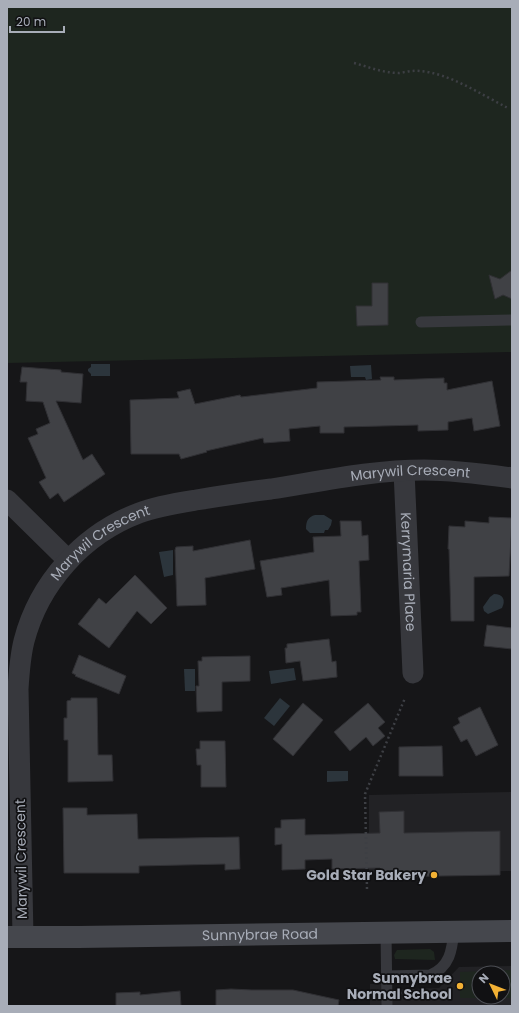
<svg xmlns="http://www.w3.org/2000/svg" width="519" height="1013" font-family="Poppins,sans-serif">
  <rect width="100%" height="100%" fill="#161618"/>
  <g fill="#222225" fill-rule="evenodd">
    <path d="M512,792V871L369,873V795Z"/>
    <path d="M512,966V1006H370V984H383V990L439,988L459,967ZM479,973H503V997H479Z"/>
  </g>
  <g fill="#1e261f" fill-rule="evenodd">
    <path d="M7,7H512V352L7,363Z"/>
    <path d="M430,949L434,952L435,960L395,959L394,955L397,950Z"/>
    <path d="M512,970V998H460V972ZM479,973H503V997H479Z"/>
  </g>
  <g fill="#2c353c">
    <path d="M91,364H110V376H91V374L88,371V369L91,367Z"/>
    <path d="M371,365L372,379L366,380L365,377H351L350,366Z"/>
    <path d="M315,515H324L332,520L331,525L328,530H325L324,533H310L306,529C306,521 308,517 315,515Z"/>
    <path d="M173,550V575L164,577L159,552Z"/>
    <path d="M494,594C503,594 506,600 502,608L488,614L484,611L483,607L490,597Z"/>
    <path d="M294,668L296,680L271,684L269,671Z"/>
    <path d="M184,669H195V691H185Z"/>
    <path d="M280,698L290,706L274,726L264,718Z"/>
    <path d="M327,771H348V781L327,782Z"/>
  </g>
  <g fill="#404145" stroke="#303034">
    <path d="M512,270V299L503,295L495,299L489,275L500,279Z"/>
    <path d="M372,283H388V325L357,326L356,306H372Z"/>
    <path d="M22,367L61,370V372L83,374L81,403L56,401L83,460L92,454L105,474L64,502L58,493L50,499L39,482L46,478L28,438L38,434L36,429L50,423L43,402L26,401L27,382H20Z"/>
    <path d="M380,377H394V380L444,378V383H447V390L492,381L500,426L474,431L472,418L448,422V430L418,431V425L344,427V433H320V426L289,429L290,441L264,443L263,438L206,451L207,452L181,459L179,454H131L130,400L179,398L177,392L190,389L195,404L240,395L241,397L317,388V382L381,380Z"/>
    <path d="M489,517L512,518L509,576L474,577V621H451L449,549H448L449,526L465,527V521L489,523Z"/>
    <path d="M340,521H361L362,536L368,535L369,560L359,561L361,612H357V615L331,616L329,580L281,588L282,595L267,597L260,561L314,552L313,537L341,536Z"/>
    <path d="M250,540L255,569L205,578L206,605L177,606L175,550L176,547L193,546V551Z"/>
    <path d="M135,575L167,608L151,624L137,611L109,648L78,624L99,598L106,604Z"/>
    <path d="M487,625L512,628V649L484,646Z"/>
    <path d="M329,639L332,662L336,661L337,677L303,681L300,661L286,663L285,648H287V644Z"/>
    <path d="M79,655L126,676L119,694L75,676L76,675L72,673Z"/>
    <path d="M250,656V681L222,682V711L197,712L196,686H199L198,661H202V657Z"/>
    <path d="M71,698H97L98,755H112L113,781L68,782V740H64V718H67V701L71,700Z"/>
    <path d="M303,703L323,720L293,756L273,739Z"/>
    <path d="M368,703L385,722L378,728L385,736L373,746L366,737L350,751L334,732Z"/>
    <path d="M480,707L498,745L476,756L467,739L461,742L453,727L460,723L458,718Z"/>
    <path d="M200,741H225L226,787H201V765H197L196,749H200Z"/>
    <path d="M442,746L443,776H399V747Z"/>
    <path d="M63,808H87V815L137,814L138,839L239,837L240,869L225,870V864L139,866V873H64Z"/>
    <path d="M404,811V833L500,831V875L380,877V868L332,869V859L305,860V869L282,870V844L275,845V828H281V820L305,819V835L380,833L379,812Z"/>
    <path d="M231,989L252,990H293L339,1000L338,1006H216V990Z"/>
    <path d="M180,991L181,1006H116V993L140,992V995Z"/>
  </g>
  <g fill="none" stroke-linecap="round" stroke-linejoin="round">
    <g stroke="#3d3f44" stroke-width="2.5" stroke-dasharray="2 3" stroke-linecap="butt">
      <path d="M354,63C369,67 383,73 399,73C406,72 413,70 420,71C449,73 482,95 508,108"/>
      <path d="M367,889L365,794L405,698"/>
      <path d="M400,993H424V990"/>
    </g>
    <g stroke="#37383d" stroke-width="11">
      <path d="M421,322L512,320"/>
      <path d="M386,932L387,1006"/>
      <path d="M386,976L430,975C450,967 452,950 454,931"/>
    </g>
    <g stroke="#37383d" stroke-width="21">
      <path id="s1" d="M404,471L413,673"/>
      <path d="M7,500L68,560"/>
      <path id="s2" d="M23,937L18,689C19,673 20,657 24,641C39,583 83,534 139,513C157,506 177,503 196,500C221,496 246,492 271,489C322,481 373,470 424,470C454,470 483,474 512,478"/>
    </g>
    <path stroke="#45474d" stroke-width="22" id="s3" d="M7,937H78L512,931"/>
  </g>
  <g fill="#f2b134" stroke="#111113" stroke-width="1.5">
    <circle cx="434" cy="875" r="4"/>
    <circle cx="460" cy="986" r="4"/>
  </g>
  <g text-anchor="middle" stroke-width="3.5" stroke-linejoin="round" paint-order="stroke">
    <g font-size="14" fill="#a8adb8" stroke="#111113">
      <text dy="5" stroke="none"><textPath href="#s2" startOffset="750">Marywil Crescent</textPath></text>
      <text dy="5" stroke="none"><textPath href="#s2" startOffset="426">Marywil Crescent</textPath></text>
      <text dy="5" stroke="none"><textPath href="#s1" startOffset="101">Kerrymaria Place</textPath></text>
      <text transform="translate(21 859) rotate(-91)" y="5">Marywil Crescent</text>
      <text dy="5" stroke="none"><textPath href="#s3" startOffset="253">Sunnybrae Road</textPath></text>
    </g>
    <g font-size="14" font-weight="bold" fill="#a8adb8" stroke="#111113" text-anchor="end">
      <text x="426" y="880">Gold Star Bakery</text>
      <text x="452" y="983">Sunnybrae<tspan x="452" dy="16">Normal School</tspan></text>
    </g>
  </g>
  <rect width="519" height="1013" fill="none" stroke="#a8adb8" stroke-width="16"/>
  <g transform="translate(491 985) rotate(313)"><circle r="19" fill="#111113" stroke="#4d4f55"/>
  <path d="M0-3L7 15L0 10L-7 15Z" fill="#f2b134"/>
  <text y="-6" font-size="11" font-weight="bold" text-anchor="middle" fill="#a8adb8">N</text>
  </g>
  <path d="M10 26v6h54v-6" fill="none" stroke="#a8adb8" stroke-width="2"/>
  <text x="16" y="26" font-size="12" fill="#a8adb8" stroke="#111113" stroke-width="3" paint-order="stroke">20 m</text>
</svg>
